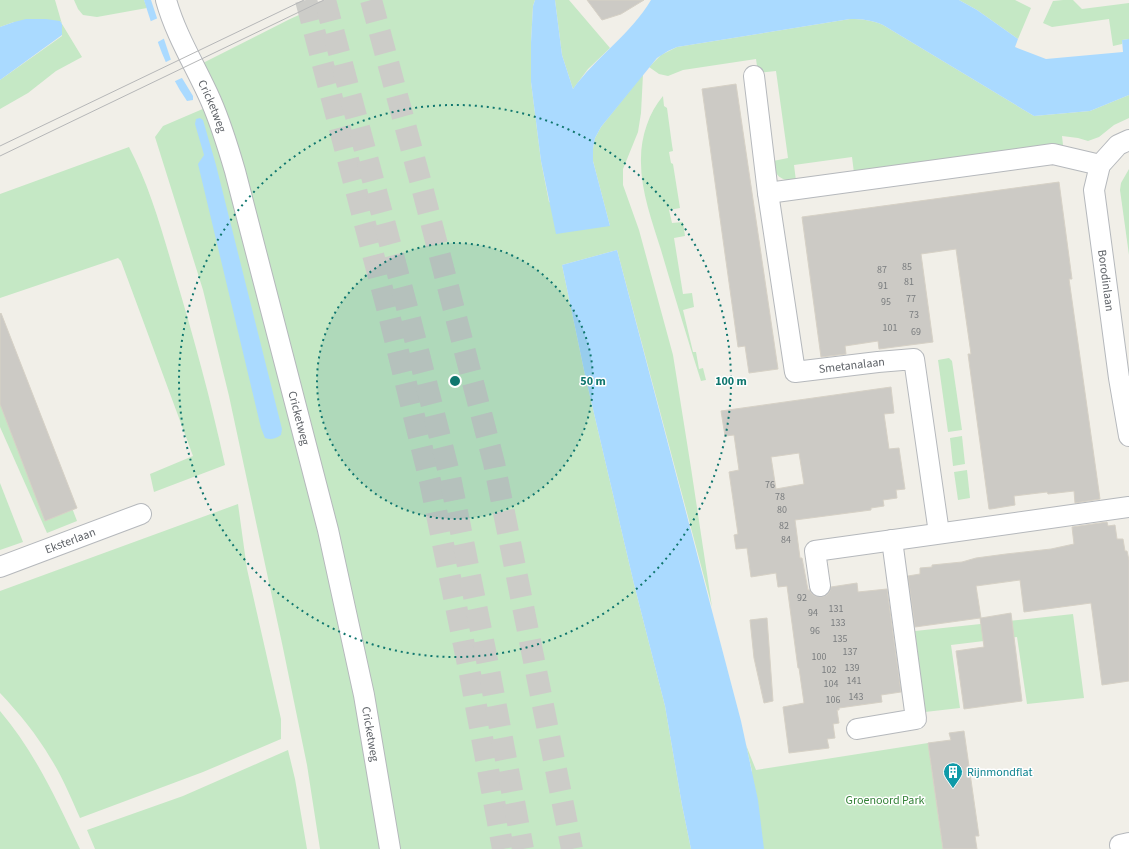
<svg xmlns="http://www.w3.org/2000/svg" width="1129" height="849" font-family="'Source Sans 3',sans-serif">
  <rect width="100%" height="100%" fill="#f1efe8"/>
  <g fill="#c5e8c5">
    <path d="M0,0H55L62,24L82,57L56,71L28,93L0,109V80L62,36V24L60,21L14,22L0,27Z"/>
    <path d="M74,0H144L147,8L97,17L83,15L78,9Z"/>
    <path d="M332,0H535L533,6L531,42V82L541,161L549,202L610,226L593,161V149L595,138L601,127L643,74L641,113L638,132L623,169V185L639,230L673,355L691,468L712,607L617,250L562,265L585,375L634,584L665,706L682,805L691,849H320L307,765L283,648L229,396L203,290L155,137L163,126L219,102L199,65L290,19Z"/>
    <path d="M555,0H569L610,48L588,69L573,89L562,55Z"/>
    <path d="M959,0H1015L1031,8L1018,39L977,10Z"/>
    <path d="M1063,0H1073L1082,9L1129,3V39L1122,40V44L1113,46L1109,19L1052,27L1043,23L1053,1Z"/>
    <path d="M850,19C862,19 872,20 883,25L1034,116L1090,111L1129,95V118L1114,125L1099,137L1088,141L1078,138L1062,136L1063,145L854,173L852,157L794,165L796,181C780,180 775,177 773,161L788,158L776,71L758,73L756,59L683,70L668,76L659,74L649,67L661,55L677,47Z"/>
    <path d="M663,96L664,106L667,108L672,145L673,151L669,152L671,163L673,164L680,208L669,210L672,223L683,222L685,236L674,238L683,294L692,293L694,307L683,310L693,352H696L699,369L703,368L706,380L701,381C687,338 674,294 661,250C652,221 640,189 641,158C641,137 649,112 663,96Z"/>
    <path d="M129,147C150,187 162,231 175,275C194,338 211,401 225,465L154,492L150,474L193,456L121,261L118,258L0,298V194Z"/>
    <path d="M1129,169V255L1120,190L1121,183Z"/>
    <path d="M0,319L77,521L47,533L0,427Z"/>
    <path d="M949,358L952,361L962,430L948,432L938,360Z"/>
    <path d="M962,436L965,464L953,466L950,438Z"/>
    <path d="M967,470L970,498L958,500L954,472Z"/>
    <path d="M0,483L23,542L0,550Z"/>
    <path d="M238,504L247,569L281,719V739L203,772L80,818C71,798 63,778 51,759C37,735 19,713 0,693V591Z"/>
    <path d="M1073,614L1084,698L1027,704L1017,637L951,645L960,708L925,712L915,631Z"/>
    <path d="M0,711C35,752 57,801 80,849H0Z"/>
    <path d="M928,743L943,849H751L752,771L746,745L756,770Z"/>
    <path d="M288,750L295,779L307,849H95L87,830L183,796Z"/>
  </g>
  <g fill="#aadaff">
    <path d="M144,0H151L171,60L193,96V100L187,101C166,71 155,35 144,0Z"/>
    <path d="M535,0H555L562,55L573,89C596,57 631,34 651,0H959L977,10L1018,39L1015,47L1046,59L1123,52L1122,40L1129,39V95L1090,111L1034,116L883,25C872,20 862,19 850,19L677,47L668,51L657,58L601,127L595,138L593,149V161L610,226L556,234L541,161L531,82V42L533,6Z"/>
    <path d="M26,19H46L60,21L62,24V35L0,80V27L14,22Z"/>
    <path d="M200,118L203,120L216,165L282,429L281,435C275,439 271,440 265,438L261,428L198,164L204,155L195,124L196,119Z"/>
    <path d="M617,250L741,721L758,800L764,849H691L682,805L665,706L634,584L585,375L562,265Z"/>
  </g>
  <g fill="#f1efe8">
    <path d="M158,18L165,38L156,43L149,22Z"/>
    <path d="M172,59L184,77L173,82L164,63Z"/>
  </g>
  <g fill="#cccac5" stroke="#d6d1c6" fill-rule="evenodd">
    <path d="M587,0H644L621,14L602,20Z"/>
    <path d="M736,84L778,369L749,373L745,346L738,347L702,89Z"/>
    <path d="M1059,182L1072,279H1069L1100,499L1075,503L1074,491L1048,494L1047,492L1014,496L1015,505L991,509H989L968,354H971L956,249L921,254L933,342L879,349L878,341L845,346L846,354L821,357L802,217Z"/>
    <path d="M1,313L77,508L45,521L0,404V314Z"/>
    <path d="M891,387L894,413L884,414L889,449L899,448L905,489L896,490L897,498L883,500L884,506L871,508V510L795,520L800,558H802L808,590H810L811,593L815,596L821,597L827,595L830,591L831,587L857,583L858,592L887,589L901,692L881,695L882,702L839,708V710H837L839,723L833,724L835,738L827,739L829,748L789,753L783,707L804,703L799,668H798L787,586L778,587L776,573L751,577L747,548L736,549L734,535L738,534L729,472L739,470L734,435L725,436L721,411ZM799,453L804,484L776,489L771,457Z"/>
    <path d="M1107,522L1108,526L1115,525L1117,539H1123L1125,551H1127L1129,560V681L1102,685L1091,603L1024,612L1020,580L976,586L981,618L1011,613L1022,701L964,709L956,651L984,647L980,618L915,627L908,576L920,574V568L932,567V565L962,562L976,558L1006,554L1051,549L1074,544L1072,527Z"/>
    <path d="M767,618L773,701L764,703L754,658L750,620Z"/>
    <path d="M964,731L979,836H975L977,849H943L928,743L951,740L949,733Z"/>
  </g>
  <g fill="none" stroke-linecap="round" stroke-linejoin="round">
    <g stroke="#ccccc8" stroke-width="22" stroke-dasharray="22 11" stroke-linecap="butt">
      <path d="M306,0L390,319L430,481L470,674L503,849"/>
      <path d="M325,0L409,315L450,477L489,670L523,849"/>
      <path d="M371,0L423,191L494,463L572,849"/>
    </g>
    <defs>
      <g id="minor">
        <path id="s1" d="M166,0C176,36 196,67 211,101C221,124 228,147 235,171L328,530L364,695L390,849"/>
        <path id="s2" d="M754,76L768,193L795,372L878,362L914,359L939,533"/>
        <path id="s3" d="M1129,140L1118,145L1100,165L1094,190L1119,378L1129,436"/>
        <path d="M768,193L1053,154L1100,165"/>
        <path id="s4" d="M0,567L141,514"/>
        <path d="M820,586L815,551L1129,507"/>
        <path d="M857,729L916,719L892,540"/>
        <path d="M1120,845L1129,843"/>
      </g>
    </defs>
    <use href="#minor" stroke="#b5b8bc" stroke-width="22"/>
    <use href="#minor" stroke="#fff" stroke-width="20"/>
    <g stroke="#b6b7b8" stroke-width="1">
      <path d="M0,146L304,0"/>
      <path d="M0,156L324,0"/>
    </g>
  </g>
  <circle cx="455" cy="381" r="138" fill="#0f766e" fill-opacity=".12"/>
  <g fill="none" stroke="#0f766e" stroke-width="2" stroke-dasharray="2 4">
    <circle cx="455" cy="381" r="138"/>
    <circle cx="455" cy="381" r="276"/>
  </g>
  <defs>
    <symbol id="building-pin" viewBox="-11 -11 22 30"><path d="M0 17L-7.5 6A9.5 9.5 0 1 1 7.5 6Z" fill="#0f9aa8" stroke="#fff"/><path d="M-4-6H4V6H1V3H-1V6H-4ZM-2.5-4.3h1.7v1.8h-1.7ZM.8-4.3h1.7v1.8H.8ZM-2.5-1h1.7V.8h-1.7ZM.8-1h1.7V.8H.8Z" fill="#fff"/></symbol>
  </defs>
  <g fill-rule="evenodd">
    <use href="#building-pin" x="942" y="761" width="22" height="30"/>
  </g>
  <g text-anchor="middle" stroke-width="3" stroke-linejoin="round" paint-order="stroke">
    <g font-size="10" fill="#7a7d7f">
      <text x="907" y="270">85</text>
      <text x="882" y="273">87</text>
      <text x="909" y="285">81</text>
      <text x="883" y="289">91</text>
      <text x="911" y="302">77</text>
      <text x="886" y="305">95</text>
      <text x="914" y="318">73</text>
      <text x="890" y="331">101</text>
      <text x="916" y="335">69</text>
      <text x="770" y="488">76</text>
      <text x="780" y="500">78</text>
      <text x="782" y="513">80</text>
      <text x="784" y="529">82</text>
      <text x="786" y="543">84</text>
      <text x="802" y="601">92</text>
      <text x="836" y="612">131</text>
      <text x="813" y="616">94</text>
      <text x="838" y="626">133</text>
      <text x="815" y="634">96</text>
      <text x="840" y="642">135</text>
      <text x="850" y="655">137</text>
      <text x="819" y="660">100</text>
      <text x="852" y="671">139</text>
      <text x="829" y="673">102</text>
      <text x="854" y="684">141</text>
      <text x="831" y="687">104</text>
      <text x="856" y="700">143</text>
      <text x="833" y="703">106</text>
    </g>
    <g font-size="12" fill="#5f6368" stroke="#fff">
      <text dy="4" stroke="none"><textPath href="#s1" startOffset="116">Cricketweg</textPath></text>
      <text dy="4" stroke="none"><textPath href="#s3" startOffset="156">Borodinlaan</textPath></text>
      <text dy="4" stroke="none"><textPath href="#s2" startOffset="356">Smetanalaan</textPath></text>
      <text dy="4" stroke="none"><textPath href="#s1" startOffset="440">Cricketweg</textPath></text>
      <text dy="4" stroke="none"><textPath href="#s4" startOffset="75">Eksterlaan</textPath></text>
      <text dy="4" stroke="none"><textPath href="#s1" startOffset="764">Cricketweg</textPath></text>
    </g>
    <g font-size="12" fill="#0d838f" stroke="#fff" text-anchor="start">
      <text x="967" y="776">Rijnmondflat</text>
    </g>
    <g font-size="12" fill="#348238" stroke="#fff">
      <text x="885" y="804">Groenoord Park</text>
    </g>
  </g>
  <circle cx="455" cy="381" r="6" fill="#0f766e" stroke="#fff" stroke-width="2"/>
  <g font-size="12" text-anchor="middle" font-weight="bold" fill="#0f766e" stroke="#fff" stroke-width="3" stroke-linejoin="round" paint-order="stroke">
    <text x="593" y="385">50 m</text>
    <text x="731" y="385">100 m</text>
  </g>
</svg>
